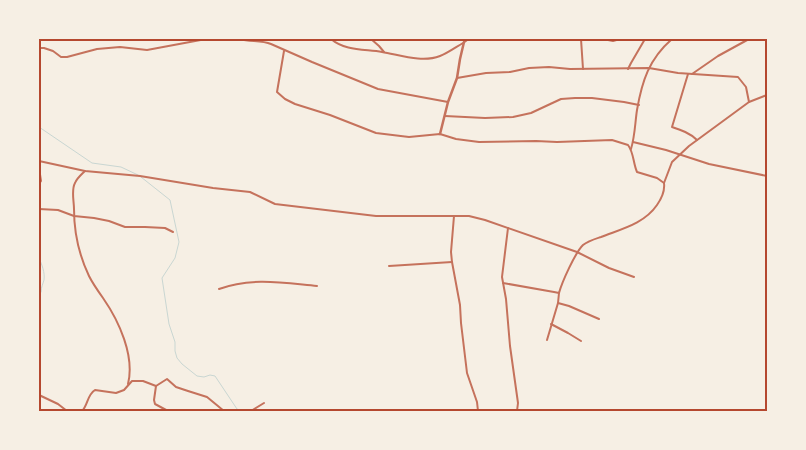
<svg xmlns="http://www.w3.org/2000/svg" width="806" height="450" font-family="'Asap Condensed',sans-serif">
  <rect width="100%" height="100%" fill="#f6efe4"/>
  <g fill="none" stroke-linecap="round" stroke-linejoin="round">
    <g stroke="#c9d6d2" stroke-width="1">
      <path d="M39,127L92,163L121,167L138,175"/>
      <path d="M141,177L170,200L179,242L175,258L162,278L169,324L175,342V351L177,358L182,364L197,376L204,377L210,375L215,376L237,409L240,411"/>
      <path d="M39,258C42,265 45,272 44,280C43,284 41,287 41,292"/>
    </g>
    <g stroke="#c5725c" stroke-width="2">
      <path d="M240,39C250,42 261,40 271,44L312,62L378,89L448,102"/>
      <path d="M331,39C345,51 365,49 382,52C400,55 422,63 440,56C448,53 456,47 463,43"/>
      <path d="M371,39L379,46L384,52"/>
      <path d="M581,39L583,69"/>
      <path d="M603,39L613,41L620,39"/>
      <path d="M39,48H44L53,51L61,57H67L97,49L120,47L147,50L206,39"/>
      <path d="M284,51L277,92L285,99L295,104L330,115L376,133L409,137L440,134L456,139L479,142L536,141L557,142L612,140L628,145C634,153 633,163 637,172L657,178L664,183C665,191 662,198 657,205C644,224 621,229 601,237C595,239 588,241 583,245C575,253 562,282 559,293L554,292L503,283"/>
      <path d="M628,69L631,63L645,39"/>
      <path d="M688,74L672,127C681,130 690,133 697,140"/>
      <path d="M692,74L718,56L749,39"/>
      <path d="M457,78L486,73L510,72L529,68L549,67L570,69L649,68L678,73L738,77L746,87L749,102"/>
      <path d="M445,116L485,118L513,117L531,113L561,99L575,98H592L624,102L639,105"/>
      <path d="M633,142L666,150L709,164L767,176"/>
      <path d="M631,149C635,136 635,123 637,110C642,81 649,59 672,39"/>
      <path d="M39,161L85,171L140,176L213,188L250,192L275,204L376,216H469L485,220L577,252L609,268L634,277"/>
      <path d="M39,168L41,181L39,184"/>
      <path d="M85,171C82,174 77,178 75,183C71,190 74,201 74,209C74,231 79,255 89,276C93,284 98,291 103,298C119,321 135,356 128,384"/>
      <path d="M664,183L672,162L689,146L749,102L767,95"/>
      <path d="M39,209L58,210L74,216L94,218L109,221L125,227H145L165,228L173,232"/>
      <path d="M454,216L451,252L452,262L460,305L461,323L467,373L477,402L478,411"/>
      <path d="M508,228L502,277L506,299L510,346L518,403L517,411"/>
      <path d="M389,266L452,262"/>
      <path d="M219,289C252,277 284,283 317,286"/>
      <path d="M558,303L569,306L599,319"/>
      <path d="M551,324L568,333L581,341"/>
      <path d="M547,340L558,303L559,293"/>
      <path d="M156,386L154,400L155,404L168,411"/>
      <path d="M39,395L58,404L67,411"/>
      <path d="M82,411C88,405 87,395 95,390L116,393L124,390L132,381H143L156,386L167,379L176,387L188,391L207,397L224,411"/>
      <path d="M251,411L264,403"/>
    </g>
    <path stroke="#c5725c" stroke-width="2.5" d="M440,134L448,102L457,78L460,59L464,42L468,39"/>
  </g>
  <rect width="806" height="450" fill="none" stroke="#f6efe4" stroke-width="80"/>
  <rect x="40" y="40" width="726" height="370" fill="none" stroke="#b5482f" stroke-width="2"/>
</svg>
